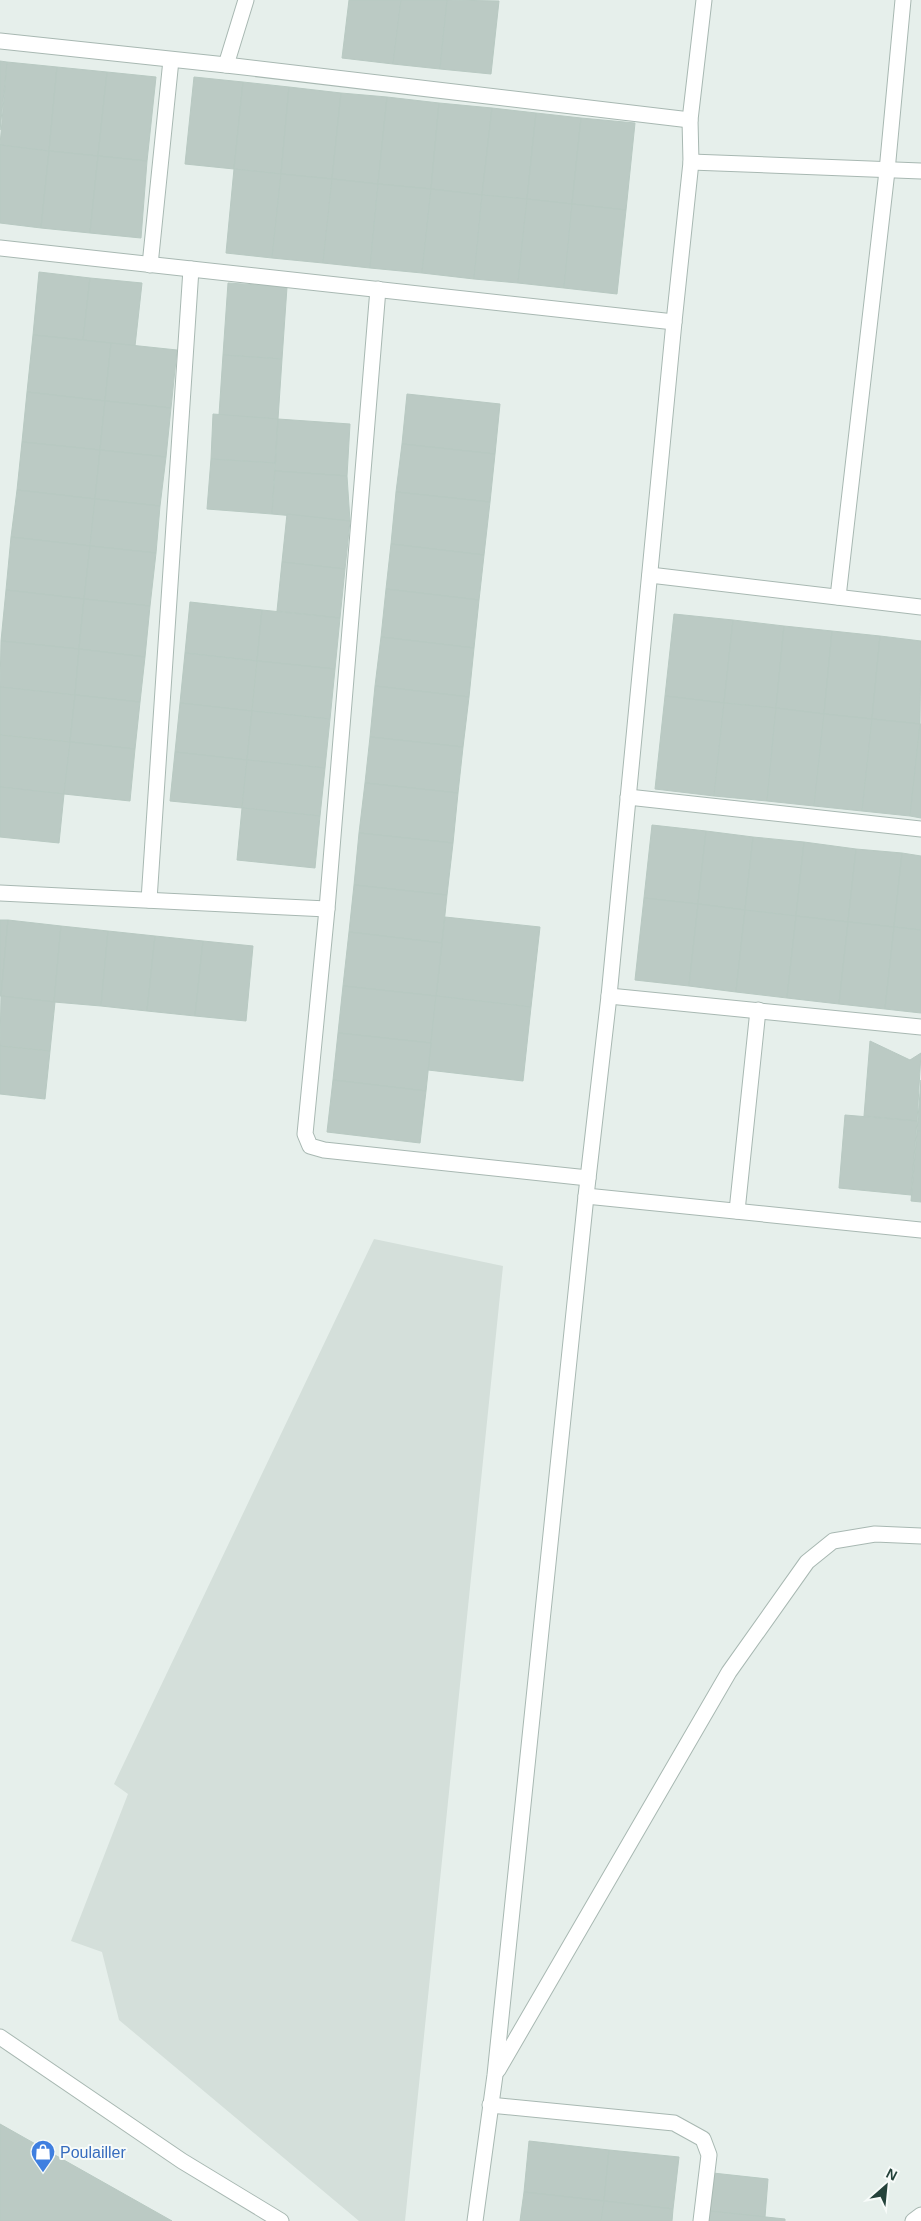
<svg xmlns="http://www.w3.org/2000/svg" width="921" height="2221" font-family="Arial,sans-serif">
  <rect width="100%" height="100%" fill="#e6efeb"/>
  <path fill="#d4dfda" d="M374,1239L503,1266L405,2221H359L119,2020L102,1952L71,1941L128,1794L114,1784Z"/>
  <g fill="#bbcac4" stroke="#b8c9c2">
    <path d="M349,0H401L393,64L342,58Z"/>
    <path d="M401,0H447L440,69L393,64Z"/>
    <path d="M447,0L499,1L491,74L440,69Z"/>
    <path d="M0,61L7,62L0,130Z"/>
    <path d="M7,62L57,67L49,151L0,145Z"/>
    <path d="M57,67L107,72L98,156L49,151Z"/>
    <path d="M107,72L156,77L147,161L98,156Z"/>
    <path d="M194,77L243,82L234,169L185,164Z"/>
    <path d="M243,82L289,87L281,174L234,169Z"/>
    <path d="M289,87L341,93L332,179L281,174Z"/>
    <path d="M341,93L387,97L378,184L332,179Z"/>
    <path d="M387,97L439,103L431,189L378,184Z"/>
    <path d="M439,103L492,108L482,195L431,189Z"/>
    <path d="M492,108L536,113L527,199L482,195Z"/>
    <path d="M536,113L581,118L572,204L527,199Z"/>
    <path d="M581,118L635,123L626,210L572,204Z"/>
    <path d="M0,145L49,151L41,228L0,223Z"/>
    <path d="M49,151L98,156L90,233L41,228Z"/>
    <path d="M98,156L147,161L141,238L90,233Z"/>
    <path d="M234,169L281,174L272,258L226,253Z"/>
    <path d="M281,174L332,179L323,263L272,258Z"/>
    <path d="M332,179L378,184L370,268L323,263Z"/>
    <path d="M378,184L431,189L422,273L370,268Z"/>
    <path d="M431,189L482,195L474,279L422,273Z"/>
    <path d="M482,195L527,199L518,283L474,279Z"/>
    <path d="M527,199L572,204L564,288L518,283Z"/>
    <path d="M572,204L626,210L617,294L564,288Z"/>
    <path d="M39,272L90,278L83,340L33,335Z"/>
    <path d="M90,278L142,283L135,346L83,340Z"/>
    <path d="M228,283L287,287L282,359L223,355Z"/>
    <path d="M33,335L111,343L105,401L27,392Z"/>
    <path d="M111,343L177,350L171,408L105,401Z"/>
    <path d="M223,355L282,359L278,419L219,415Z"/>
    <path d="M27,392L105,401L100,450L22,442Z"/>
    <path d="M407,394L500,404L495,454L402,444Z"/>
    <path d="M105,401L171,408L166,457L100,450Z"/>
    <path d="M213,414L278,419L275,463L211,459Z"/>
    <path d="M278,419L350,424L347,476L275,471Z"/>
    <path d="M22,442L100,450L95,499L17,490Z"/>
    <path d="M402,444L495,454L490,502L396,492Z"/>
    <path d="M100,450L166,457L160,506L95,499Z"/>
    <path d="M211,459L275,463L272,514L207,509Z"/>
    <path d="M275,471L347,476L350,521L272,514Z"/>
    <path d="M17,490L95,499L90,546L11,537Z"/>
    <path d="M396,492L490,502L484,555L391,544Z"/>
    <path d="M95,499L160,506L156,553L90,546Z"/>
    <path d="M287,514L350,521L345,569L282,562Z"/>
    <path d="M11,537L90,546L84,599L6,590Z"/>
    <path d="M391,544L484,555L479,600L386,589Z"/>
    <path d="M90,546L156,553L150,606L84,599Z"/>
    <path d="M282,562L345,569L340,618L277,611Z"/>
    <path d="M386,589L479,600L474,648L381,637Z"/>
    <path d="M6,590L84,599L79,649L1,641Z"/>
    <path d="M84,599L150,606L145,657L79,649Z"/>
    <path d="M190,602L262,610L257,661L185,653Z"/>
    <path d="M262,610L340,618L335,669L257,661Z"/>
    <path d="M674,614L733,620L724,703L665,696Z"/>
    <path d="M733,620L784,626L776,708L724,703Z"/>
    <path d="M784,626L832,631L824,714L776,708Z"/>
    <path d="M832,631L880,636L872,719L824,714Z"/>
    <path d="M880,636L921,641L920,724L872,719Z"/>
    <path d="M381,637L474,648L469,697L375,686Z"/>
    <path d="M1,641L79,649L75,695L0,687Z"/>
    <path d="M79,649L145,657L140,702L75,695Z"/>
    <path d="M185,653L257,661L252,711L180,703Z"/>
    <path d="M257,661L335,669L330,719L252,711Z"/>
    <path d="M375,686L469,697L463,747L370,737Z"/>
    <path d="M0,687L75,695L70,742L0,735Z"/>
    <path d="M75,695L140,702L135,749L70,742Z"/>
    <path d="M665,696L724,703L714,796L655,789Z"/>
    <path d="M180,703L252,711L247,760L175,752Z"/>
    <path d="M724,703L776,708L767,801L714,796Z"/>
    <path d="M776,708L824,714L814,806L767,801Z"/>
    <path d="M252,711L330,719L325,768L247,760Z"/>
    <path d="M824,714L872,719L862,811L814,806Z"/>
    <path d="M872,719L920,724L910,816L862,811Z"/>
    <path d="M920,724H921V818L910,816Z"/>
    <path d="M0,735L70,742L64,794L0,787Z"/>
    <path d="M370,737L463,747L458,793L365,783Z"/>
    <path d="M70,742L135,749L130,801L64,794Z"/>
    <path d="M175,752L247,760L242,808L170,801Z"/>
    <path d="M247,760L325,768L320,816L242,808Z"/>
    <path d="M365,783L458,793L453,843L359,833Z"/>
    <path d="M0,787L64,794L59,843L0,837Z"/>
    <path d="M242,808L320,816L315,868L237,860Z"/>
    <path d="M652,825L706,831L698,904L644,898Z"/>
    <path d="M706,831L753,837L745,910L698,904Z"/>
    <path d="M359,833L453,843L447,895L354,885Z"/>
    <path d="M753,837L804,842L796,916L745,910Z"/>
    <path d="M804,842L856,849L848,922L796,916Z"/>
    <path d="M856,849L902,853L894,927L848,922Z"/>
    <path d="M902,853L921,856V930L894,927Z"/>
    <path d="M354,885L447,895L442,943L349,932Z"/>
    <path d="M644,898L698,904L689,986L635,980Z"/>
    <path d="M698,904L745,910L736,992L689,986Z"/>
    <path d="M745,910L796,916L787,998L736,992Z"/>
    <path d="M796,916L848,922L839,1004L787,998Z"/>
    <path d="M445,917L540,927L531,1007L436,996Z"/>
    <path d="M0,920H8L1,996H0Z"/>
    <path d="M8,920L61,926L54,1002L1,996Z"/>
    <path d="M848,922L894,927L885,1009L839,1004Z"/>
    <path d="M61,926L108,931L101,1006L54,1002Z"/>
    <path d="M894,927L921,930V1013L885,1009Z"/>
    <path d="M108,931L155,936L147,1011L101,1006Z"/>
    <path d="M349,932L442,943L436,996L343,986Z"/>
    <path d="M155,936L203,941L195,1016L147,1011Z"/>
    <path d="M203,941L253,946L246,1021L195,1016Z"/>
    <path d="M343,986L436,996L431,1043L338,1033Z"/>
    <path d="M1,996L55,1002L50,1051L0,1046Z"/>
    <path d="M436,996L531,1007L523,1081L428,1070Z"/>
    <path d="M338,1033L431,1043L426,1091L333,1080Z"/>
    <path d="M870,1041L910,1060L921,1053L917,1121L864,1116Z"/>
    <path d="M0,1046L50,1051L45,1099L0,1094Z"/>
    <path d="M333,1080L426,1091L420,1143L327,1132Z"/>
    <path d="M921,1080V1131H917Z"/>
    <path d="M845,1115L917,1121L911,1195L839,1188Z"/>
    <path d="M917,1131H921V1202L911,1201Z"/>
    <path d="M0,2124L172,2221H0Z"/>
    <path d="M529,2141L609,2150L604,2201L524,2192Z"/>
    <path d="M609,2150L679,2157L673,2209L604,2201Z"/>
    <path d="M713,2173L768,2179L765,2217L709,2211Z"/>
    <path d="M524,2192L604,2201L601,2221H520Z"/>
    <path d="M604,2201L673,2209L672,2221H601Z"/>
    <path d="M709,2211L785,2219V2221H708Z"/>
  </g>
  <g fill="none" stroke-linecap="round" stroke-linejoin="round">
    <defs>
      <g id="minor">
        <path d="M0,41L226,65L690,120"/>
        <path d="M226,65L246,0"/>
        <path d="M691,162L921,171"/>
        <path d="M0,248L674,322"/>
        <path d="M150,265L171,60"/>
        <path d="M378,289L327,909L305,1134L310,1146L324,1150L588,1178"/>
        <path d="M650,575L921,607"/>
        <path d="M838,597L887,171L903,0"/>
        <path d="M628,797L921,829"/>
        <path d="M0,893L327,909"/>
        <path d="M149,900L191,269"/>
        <path d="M609,996L921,1027"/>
        <path d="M586,1196L921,1230"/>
        <path d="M737,1211L758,1010"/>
        <path d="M0,2037L182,2161L281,2221"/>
        <path d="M498,2070L729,1672L807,1562L833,1541L875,1534L921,1536"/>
        <path d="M490,2105L674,2123L703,2139L709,2155L701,2221"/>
        <path d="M475,2221L495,2075L586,1196L609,996L674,322L691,162L690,120L704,0"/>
        <path d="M913,2221L921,2215"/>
      </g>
    </defs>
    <use href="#minor" stroke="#a8b8b2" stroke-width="17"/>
    <use href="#minor" stroke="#fff" stroke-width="15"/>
  </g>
  <defs>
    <symbol id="shop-pin" viewBox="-11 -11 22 30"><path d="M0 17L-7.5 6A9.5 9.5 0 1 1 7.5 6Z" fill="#3f7fe0" stroke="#f7fbf9"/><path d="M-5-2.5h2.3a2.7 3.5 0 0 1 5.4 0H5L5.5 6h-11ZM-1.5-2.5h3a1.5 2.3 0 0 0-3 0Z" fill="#fff"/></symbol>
  </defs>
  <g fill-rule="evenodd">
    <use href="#shop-pin" x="29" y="2138" width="28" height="38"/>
  </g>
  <g text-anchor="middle" stroke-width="4" stroke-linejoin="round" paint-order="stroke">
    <g font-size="16" fill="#366cbe" stroke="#f7fbf9" text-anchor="start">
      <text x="60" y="2158">Poulailler</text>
    </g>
  </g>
  <g transform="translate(886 2186) rotate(27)" stroke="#f7fbf9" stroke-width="4" paint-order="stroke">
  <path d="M0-4L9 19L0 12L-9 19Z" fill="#24423a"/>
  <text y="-8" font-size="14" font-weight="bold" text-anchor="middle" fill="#24423a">N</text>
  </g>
</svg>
